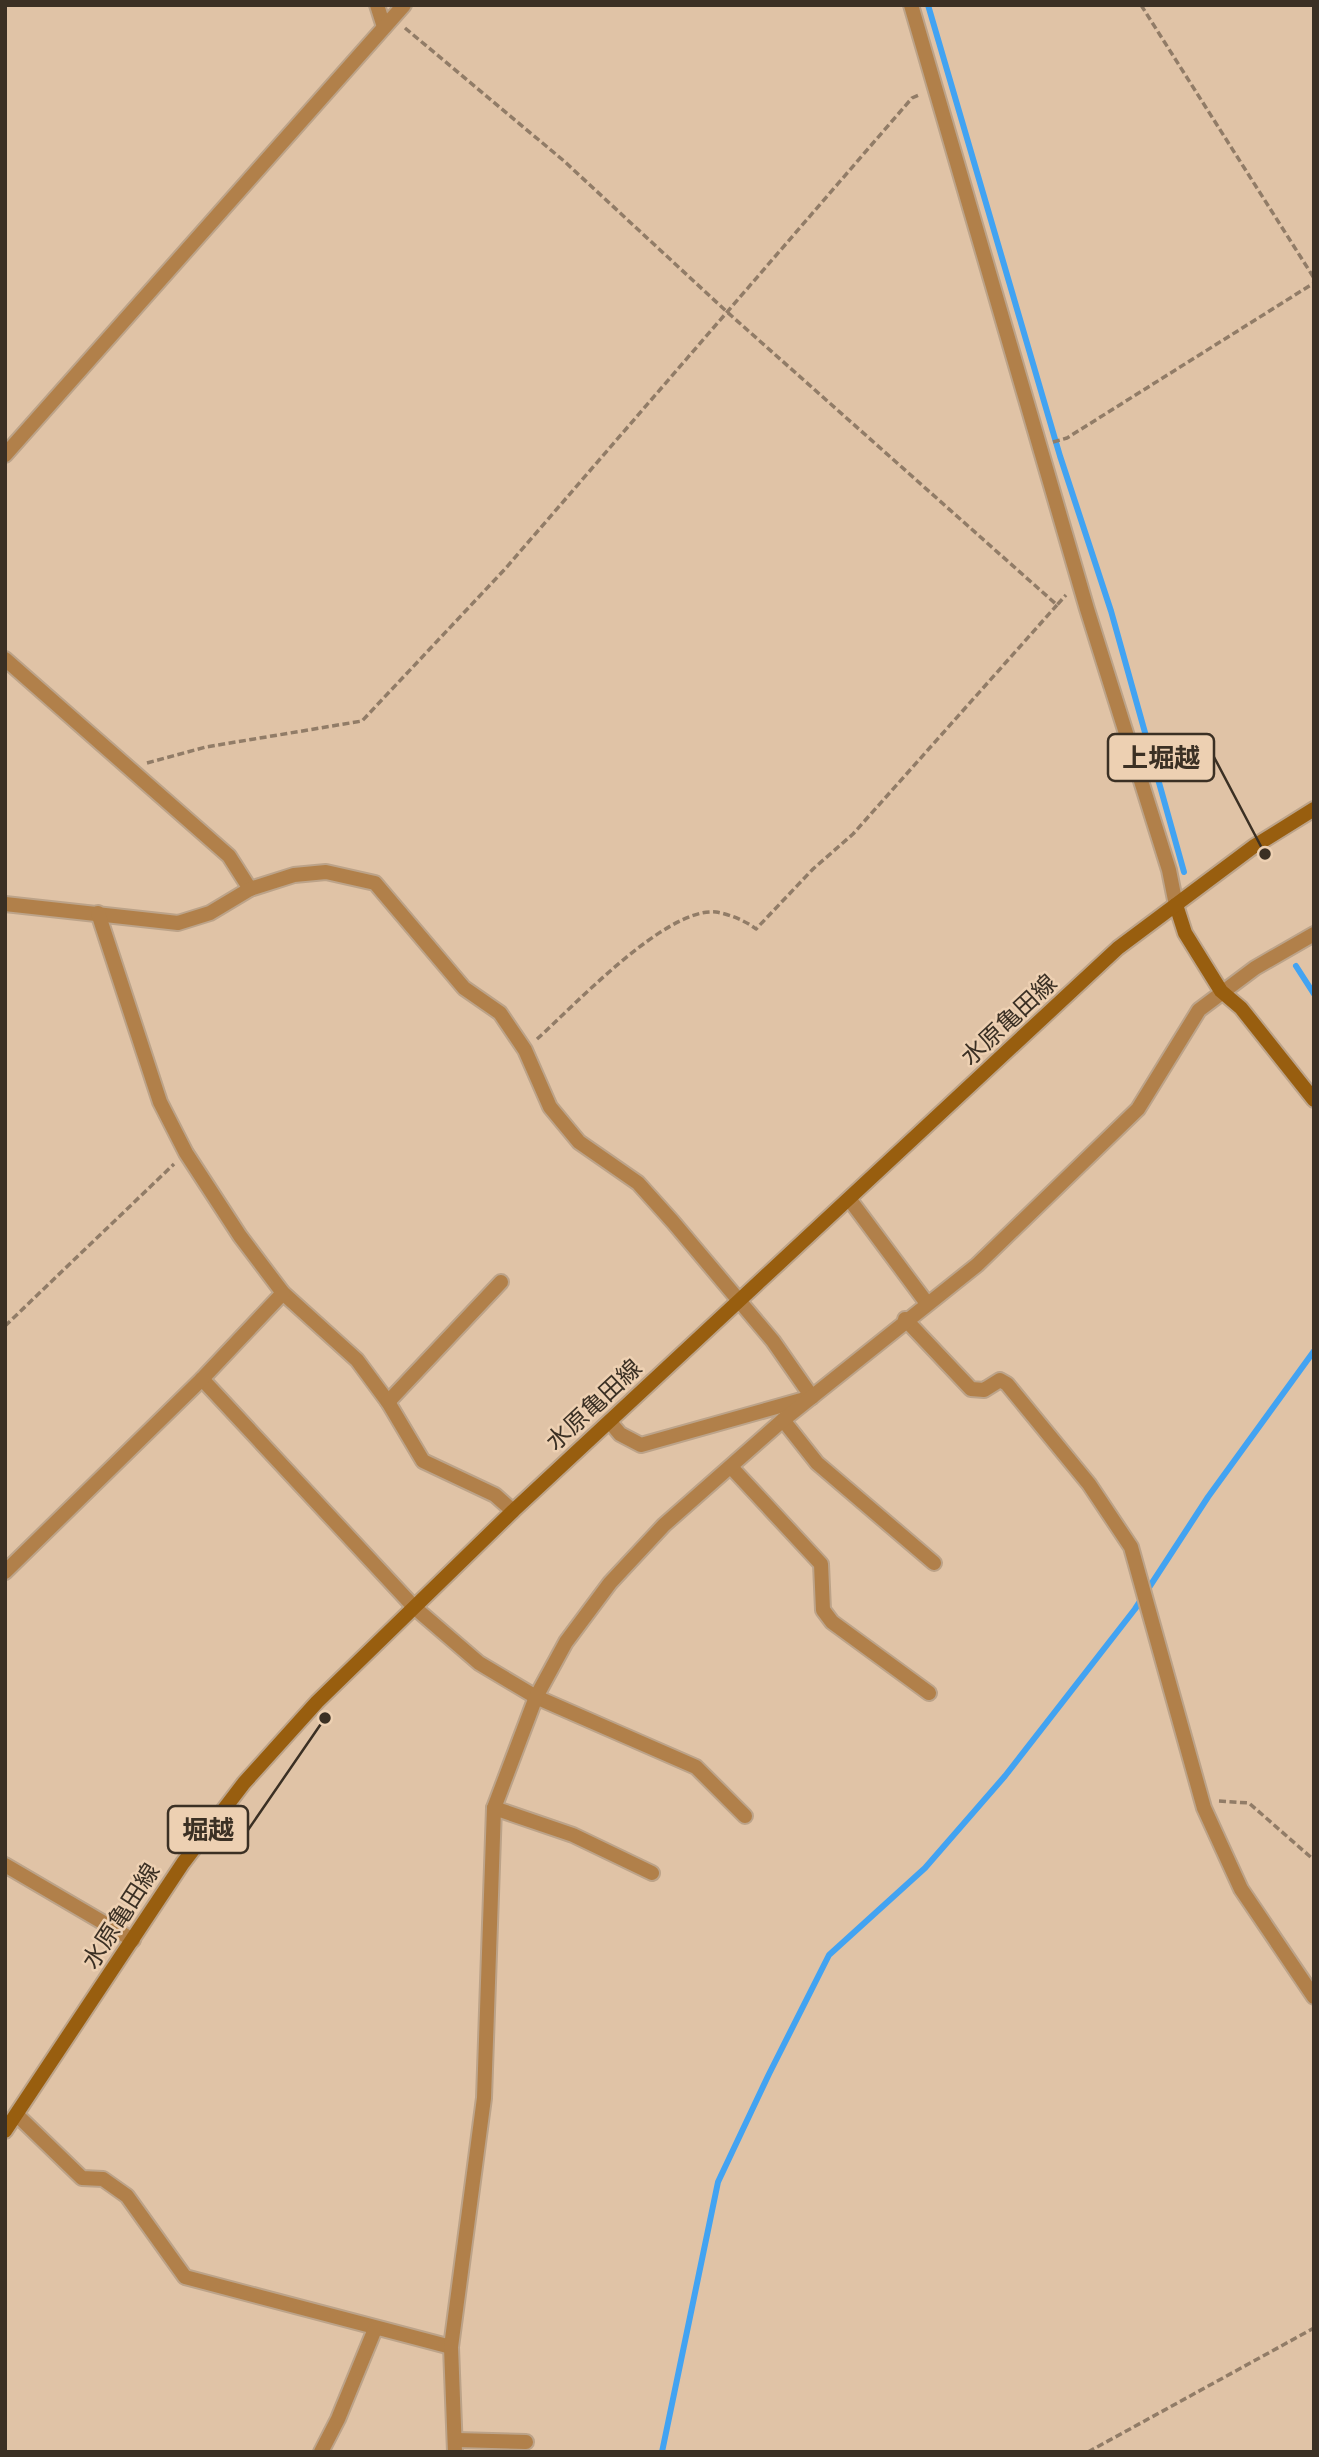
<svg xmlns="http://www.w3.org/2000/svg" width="1319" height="2457" font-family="Jost,'Noto Sans JP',sans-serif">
  <rect width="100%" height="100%" fill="#e0c3a6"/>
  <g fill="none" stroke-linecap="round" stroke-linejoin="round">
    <g stroke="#42a3f2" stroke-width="6">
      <path d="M928,5L1060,456L1111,611L1184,872"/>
      <path d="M1296,966L1314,994"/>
      <path d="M662,2452L718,2182L769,2074L829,1955L925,1868L1005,1776L1135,1609L1208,1497L1314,1351"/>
    </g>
    <defs>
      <g id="street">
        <path d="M377,5L384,27"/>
        <path d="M911,5L1087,609L1169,870L1176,905"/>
        <path d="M5,455L404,5"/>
        <path d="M5,659L229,856L250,889"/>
        <path d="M5,904L178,923L210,913L250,889L294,875L326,872L375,883L464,988L500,1013L525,1050L550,1107L579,1142L638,1183L673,1222L773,1341L812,1397L641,1445L620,1434L610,1422"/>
        <path d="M98,913L160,1102L186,1153L240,1236L283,1293L357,1360L388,1402L423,1461L495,1495L513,1511"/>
        <path d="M850,1200L926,1302"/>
        <path d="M905,1319L971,1389L984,1390L1000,1380L1007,1384L1089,1484L1131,1547L1204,1808L1241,1889L1314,1997"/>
        <path d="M202,1379L414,1607L479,1663L536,1697L696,1767L745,1816"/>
        <path d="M388,1402L501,1282"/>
        <path d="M783,1420L817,1463L934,1563"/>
        <path d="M731,1467L821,1564L823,1610L832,1622L929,1693"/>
        <path d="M5,1572L202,1379L283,1293"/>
        <path d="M494,1808L573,1835L652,1873"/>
        <path d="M5,1865L133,1940"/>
        <path d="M17,2115L82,2178L103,2179L127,2196L185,2277L451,2347"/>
        <path d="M457,2440L526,2442"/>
        <path d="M321,2452L338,2419L375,2329"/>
        <path d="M455,2452L451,2347L484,2098L494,1808L536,1697L566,1642L610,1583L664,1525L783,1420L977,1265L1138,1109L1199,1010L1255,968L1314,934"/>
      </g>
      <g id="secondary">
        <path d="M1176,905L1185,933L1221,991L1241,1008L1314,1100"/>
        <path d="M5,2131L183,1863L244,1783L317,1702L513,1511L1118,948L1253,847L1314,809"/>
      </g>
    </defs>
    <use href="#street" stroke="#bca389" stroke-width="18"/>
    <use href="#secondary" stroke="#bca389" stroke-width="18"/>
    <g stroke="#917c67" stroke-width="3.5" stroke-dasharray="7 3.5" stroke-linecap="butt">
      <path d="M1141,5L1314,278"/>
      <path d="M405,28L564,161L726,311L1057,605L1066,595"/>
      <path d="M1053,442L1067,438L1314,283"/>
      <path d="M147,763L206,747L362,721L505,569L912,98L921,94"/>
      <path d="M537,1039C574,1006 666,907 716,912C729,914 746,921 756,929L813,869L853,834L1057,605"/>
      <path d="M5,1326L174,1164"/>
      <path d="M1219,1801L1249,1803L1314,1860"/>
      <path d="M1088,2452L1314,2328"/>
    </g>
    <use href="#street" stroke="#b1804a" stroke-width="14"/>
    <use href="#secondary" stroke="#985e0f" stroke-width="14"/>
  </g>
  <g text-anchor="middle" stroke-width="5" stroke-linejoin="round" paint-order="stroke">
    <g font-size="24" fill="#3b3024" stroke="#edd0b2">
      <text transform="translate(1009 1020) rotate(-43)" y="8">水原亀田線</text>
      <text transform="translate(594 1405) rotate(-43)" y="8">水原亀田線</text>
      <text transform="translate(121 1916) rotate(-57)" y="8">水原亀田線</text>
    </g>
  </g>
  <path fill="none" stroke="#3b3024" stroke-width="2.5" d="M1265 854L1214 757M325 1718L248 1830"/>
  <g fill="#3b3024" stroke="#edd0b2" stroke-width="2.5">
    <circle cx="1265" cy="854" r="7"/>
    <circle cx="325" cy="1718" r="7"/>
  </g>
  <g fill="#edd0b2" stroke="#3b3024" stroke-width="2.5">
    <rect x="1108" y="734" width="106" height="47" rx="7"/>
    <rect x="168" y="1806" width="80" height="47" rx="7"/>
  </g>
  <g font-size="26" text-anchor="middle" font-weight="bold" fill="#3b3024">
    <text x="1161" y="767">上堀越</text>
    <text x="208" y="1839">堀越</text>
  </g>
  <rect width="1319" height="2457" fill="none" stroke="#3b3024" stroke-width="14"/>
</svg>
